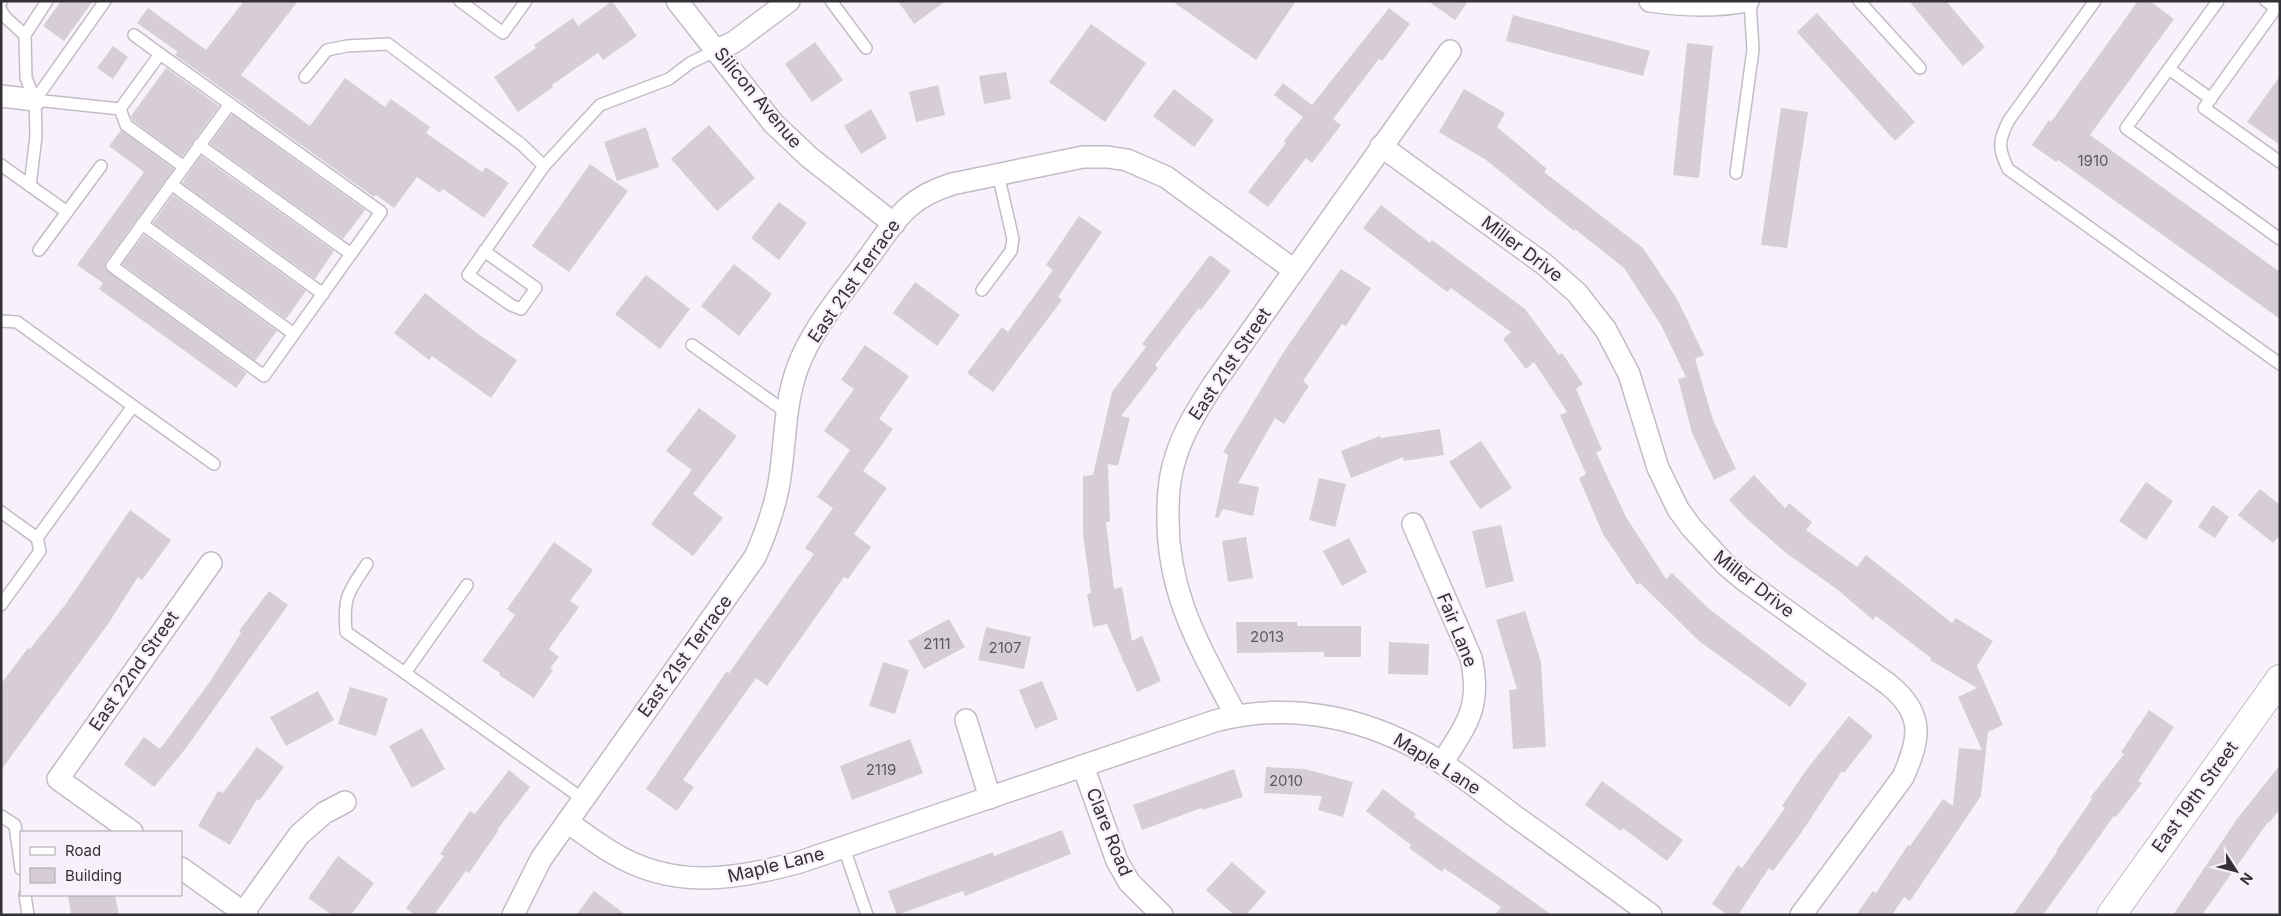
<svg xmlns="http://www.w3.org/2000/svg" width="2281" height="916" font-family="Inter,sans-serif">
  <rect width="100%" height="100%" fill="#f8f1fb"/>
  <g fill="#d7ced5">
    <path d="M61,1H93L64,41L43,26Z"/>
    <path d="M244,1H298L241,75L310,126L345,78L385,107L391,99L430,127L426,133L482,172L486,167L509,183L484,218L443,189L440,193L417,177L394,208L376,195L374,197L175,55L178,52L137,23L148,8L206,50Z"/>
    <path d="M612,1L637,36L603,60L598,53L552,85L553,87L518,112L494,77L536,48L534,45L573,18L578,26Z"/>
    <path d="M898,1H946L914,24Z"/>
    <path d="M1172,1H1296L1256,60Z"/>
    <path d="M1428,1H1468L1455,20Z"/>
    <path d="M1909,1H1946L1985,47L1963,66Z"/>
    <path d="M2138,1H2150L2174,19L2090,135L2280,272V319L2058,160L2056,162L2032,145L2049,120L2051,122Z"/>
    <path d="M1389,8L1410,24L1382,61L1379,59L1333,119L1341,125L1312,163L1306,158L1268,207L1248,192L1286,143L1284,141L1303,117L1274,95L1283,83L1312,105Z"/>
    <path d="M1817,13L1915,122L1895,141L1797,32Z"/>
    <path d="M1513,15L1650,51L1643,76L1506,41Z"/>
    <path d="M1091,24L1146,63L1105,122L1049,82Z"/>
    <path d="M815,42L843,80L812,102L785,64Z"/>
    <path d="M1687,43L1713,46L1699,178L1673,175Z"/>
    <path d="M113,46L128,57L113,79L97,68Z"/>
    <path d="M166,68L219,106L182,157L132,120L131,116Z"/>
    <path d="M1006,72L1011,99L984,104L979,76Z"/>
    <path d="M2280,76V145L2247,122Z"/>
    <path d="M938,85L945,115L916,122L909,92Z"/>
    <path d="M1174,89L1214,120L1194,147L1153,116Z"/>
    <path d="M1464,89L1505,113L1497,127L1547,169L1544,172L1643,248L1677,299L1704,355L1695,359L1713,420L1736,469L1714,480L1692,433L1678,379L1686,377L1661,325L1624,268L1575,229L1574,231L1486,160L1439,132Z"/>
    <path d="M1781,108L1808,112L1787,248L1761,245Z"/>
    <path d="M871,109L887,138L861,154L844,126Z"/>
    <path d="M232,114L365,210L343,239L210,144Z"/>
    <path d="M709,125L755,178L717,211L671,159Z"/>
    <path d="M646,127L659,167L617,181L604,142Z"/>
    <path d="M121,130L174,169L106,262L105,269L247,373L236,388L99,289L103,283L77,265L144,172L109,146Z"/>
    <path d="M201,156L334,251L315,279L182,183Z"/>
    <path d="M590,164L628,191L569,272L532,246Z"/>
    <path d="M173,195L306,291L286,319L153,223Z"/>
    <path d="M779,202L807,223L779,260L751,238Z"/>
    <path d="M1381,205L1430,243L1432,240L1525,309L1559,355L1562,353L1583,384L1576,389L1602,450L1596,452L1626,517L1666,579L1672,573L1708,608L1807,684L1790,707L1699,641L1640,583L1637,585L1603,534L1579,478L1586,474L1560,415L1567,412L1534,362L1526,369L1503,339L1511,332L1451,288L1447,292L1363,228Z"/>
    <path d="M1079,216L1102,232L1058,297L1062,300L993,392L967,373L1002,327L1008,332L1053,270L1046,265Z"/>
    <path d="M144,235L277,331L255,361L122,264Z"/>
    <path d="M1210,255L1231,271L1201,310L1199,308L1155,365L1158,368L1121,416L1130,418L1118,466L1108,464L1110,522H1106L1114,589L1122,587L1132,641L1142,636L1161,681L1137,692L1107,624L1093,627L1087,594L1091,593L1083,535V476L1093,475L1112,392L1146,347L1142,344Z"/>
    <path d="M734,264L772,294L739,336L701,306Z"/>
    <path d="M1341,269L1371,288L1346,326L1342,324L1303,381L1309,386L1284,424L1275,418L1238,483L1259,487L1253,516L1223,509L1218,518L1215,517L1228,455L1223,452L1283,353Z"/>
    <path d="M646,275L690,309L660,349L615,314Z"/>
    <path d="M915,282L960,315L937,346L893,313Z"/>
    <path d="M425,293L478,334L517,360L491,398L432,356L429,360L394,333Z"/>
    <path d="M865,345L909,376L879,419L893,429L863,471L887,488L854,534L871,547L848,579L844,577L767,686L756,678L683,780L694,787L677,811L646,789L726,672L729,673L814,554L805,548L833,508L817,497L850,450L824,431L854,389L841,380Z"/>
    <path d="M699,408L737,436L693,494L723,518L693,556L651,524L692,470L666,451Z"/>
    <path d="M1440,429L1444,455L1404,461L1403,457L1351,478L1341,451L1380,436L1381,438Z"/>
    <path d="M1481,441L1512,488L1480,509L1449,462Z"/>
    <path d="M1754,475L1785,508L1789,503L1812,522L1806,530L1857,567L1866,555L1952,623L1956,618L1993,641L1977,666L2003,725L1988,732L1981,796L1910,901L1904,897L1892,915H1856L1873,891L1876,893L1908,845L1910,846L1943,799L1953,806L1959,748L1982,750L1958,697L1977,688L1930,660L1931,658L1876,616L1873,620L1838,590L1786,553L1748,520L1729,500Z"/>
    <path d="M1319,478L1346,484L1335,527L1309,520Z"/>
    <path d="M2146,482L2173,501L2146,540L2119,521Z"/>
    <path d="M2260,489L2280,505V535L2273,543L2238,515Z"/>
    <path d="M2213,505L2229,517L2215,538L2198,527Z"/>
    <path d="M130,510L171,540L142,580L138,577L108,624L1,770V684L28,648L30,649L65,605Z"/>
    <path d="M1501,525L1514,581L1486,588L1472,531Z"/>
    <path d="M1246,537L1253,578L1228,582L1222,541Z"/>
    <path d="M1349,538L1367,572L1342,586L1323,551Z"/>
    <path d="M554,542L593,570L570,601L579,607L549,649L559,657L550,668L553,670L534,698L499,675L500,673L482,661L515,615L507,609Z"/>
    <path d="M269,591L288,605L186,748L154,787L124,764L144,737L160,749L209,683L241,633L239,631Z"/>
    <path d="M1525,611L1541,662L1546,747L1513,749L1509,690L1517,689L1496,620Z"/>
    <path d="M949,619L965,647L924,669L908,641Z"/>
    <path d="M1236,622H1297V626H1361V657H1324V652L1237,653Z"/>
    <path d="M986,627L1031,637L1024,669L978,660Z"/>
    <path d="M1389,642L1429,644L1428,675L1388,674Z"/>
    <path d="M883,662L909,670L895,714L869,706Z"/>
    <path d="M1042,681L1058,719L1035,729L1019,690Z"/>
    <path d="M350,687L388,698L376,736L338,724Z"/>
    <path d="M318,691L334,720L286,746L270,717Z"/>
    <path d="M2149,710L2174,727L2138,781L2142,783L2116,817L2114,816L2043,915H2013L2057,852L2056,851L2092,799L2090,798L2124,754L2121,752Z"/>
    <path d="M1849,716L1873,736L1844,773L1842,771L1801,833L1773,871L1769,868L1738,915H1728L1712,904L1738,865L1742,868L1785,808L1782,806L1804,773Z"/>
    <path d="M422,728L445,769L412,788L389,746Z"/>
    <path d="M910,739L923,773L852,800L840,766Z"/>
    <path d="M257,747L284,767L259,801L257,799L230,845L198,826L218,791L223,793Z"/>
    <path d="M2280,765V809L2269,823L2268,822L2202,915H2173L2237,819Z"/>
    <path d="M1266,767L1305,769L1353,782L1343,817L1318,810L1322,796L1264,793Z"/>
    <path d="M1234,769L1243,797L1202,810L1201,808L1142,830L1133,805Z"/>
    <path d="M509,770L530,787L497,830L498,831L469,873L466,871L434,915H415L406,908L444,856L440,854L470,811L475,814Z"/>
    <path d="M1602,781L1683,840L1667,861L1623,828L1621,831L1585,805Z"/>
    <path d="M1383,789L1416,814L1414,817L1552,915H1495L1501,907L1444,868L1442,872L1409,848L1411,845L1366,811Z"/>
    <path d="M1062,830L1071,854L965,896L963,891L897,915L888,891L993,852L994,856Z"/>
    <path d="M338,856L374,883L351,915H332L308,898Z"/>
    <path d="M1232,862L1266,892L1246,915H1234L1206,890Z"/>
    <path d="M594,891L626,915H576Z"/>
    <path d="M68,895H115L119,915H71Z"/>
  </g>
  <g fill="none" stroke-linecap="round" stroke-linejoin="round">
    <defs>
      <g id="service">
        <path d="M460,1L503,33L526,1"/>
        <path d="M831,1L866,48"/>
        <path d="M1859,1L1920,68"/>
        <path d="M2095,1L2009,120C1998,141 1998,148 2008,169L2280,364"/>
        <path d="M2218,1L2126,128L2280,239"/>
        <path d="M2266,1L2276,8L2204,108L2280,162"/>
        <path d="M1,2V1"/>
        <path d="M1,10L5,17L25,35"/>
        <path d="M134,35L160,54"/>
        <path d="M2169,69L2211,99"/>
        <path d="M305,77L327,50L347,46L388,44L521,144L544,166L600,105L669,79L690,63L717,50"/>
        <path d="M35,100L120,109L160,54L381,212L264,376L112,266L184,167L126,125L120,109"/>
        <path d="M35,100L105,1"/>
        <path d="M199,145L351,254"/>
        <path d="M1,165L67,212"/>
        <path d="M184,167L230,104"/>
        <path d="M1736,173L1753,50L1750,1"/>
        <path d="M171,184L323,294"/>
        <path d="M30,186L36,136L35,100L26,78L25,35L47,1"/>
        <path d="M142,224L294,334"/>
        <path d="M39,250L101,166"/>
        <path d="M484,251L536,288L521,309L511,305L468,275L544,166"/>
        <path d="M982,290L1011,251L1013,239L998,174"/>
        <path d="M1,321L17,322L133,406L37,538L1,512"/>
        <path d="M692,345L786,412"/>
        <path d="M133,406L214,464"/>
        <path d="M367,564C348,593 343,596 346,632L405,673"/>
        <path d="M467,585L405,673L583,799"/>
        <path d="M1,605L40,551L37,538"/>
        <path d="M1,816L15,825L21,869"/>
        <path d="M844,848L867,915"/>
        <path d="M25,895L28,915"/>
      </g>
      <g id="minor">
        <path d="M677,1L773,123L809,157L894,224"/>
        <path d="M1650,1C1684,6 1715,7 1748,1"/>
        <path d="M717,50L734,42L789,1"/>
        <path d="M1,96L35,100"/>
        <path d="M1381,146L1544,264L1577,293L1606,330L1629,374L1658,468L1678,509L1691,527L1725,564L1744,580L1888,684C1924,713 1921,737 1903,777L1801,915"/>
        <path d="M1413,524L1471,658C1482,706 1467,724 1442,763"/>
        <path d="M1236,716C1200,647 1166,593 1168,512C1168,493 1170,473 1176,456C1184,430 1199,407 1213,385L1450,51"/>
        <path d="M966,720L990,798"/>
        <path d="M1083,766L1117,861L1129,882L1162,915"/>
        <path d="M567,822C582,832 596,843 611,852C673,890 734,880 800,862L1215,721C1294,700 1374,719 1442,763C1468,780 1492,799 1516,817C1561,849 1606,882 1651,915"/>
        <path d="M132,832L58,779L211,563"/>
        <path d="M181,868L247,915"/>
        <path d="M243,913L299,835L324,813L345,802"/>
        <path d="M513,915L541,859L755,557C765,535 773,512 778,489C786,448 783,409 797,369C812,327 844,292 869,257C896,220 905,199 952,184L1083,157H1108L1127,160L1166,177L1294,270"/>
      </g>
      <path id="tertiary" d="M2111,915L2280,679"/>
    </defs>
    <use href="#service" stroke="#c3bcc6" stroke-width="14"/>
    <use href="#minor" stroke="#c3bcc6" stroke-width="24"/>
    <use href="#tertiary" stroke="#c3bcc6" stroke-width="30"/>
    <use href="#service" stroke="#fff" stroke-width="11"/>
    <use href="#minor" stroke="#fff" stroke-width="21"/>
    <use href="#tertiary" stroke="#fff" stroke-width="28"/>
  </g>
  <g text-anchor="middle" stroke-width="4.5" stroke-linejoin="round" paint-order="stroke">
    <g font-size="15" fill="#5c585d">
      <text x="2093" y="166">1910</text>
      <text x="1267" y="642">2013</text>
      <text x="937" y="649">2111</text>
      <text x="1005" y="653">2107</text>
      <text x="881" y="775">2119</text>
      <text x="1286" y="786">2010</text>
    </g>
    <g font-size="18" fill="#333135" stroke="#f8f1fb">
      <text transform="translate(758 98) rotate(50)" y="6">Silicon Avenue</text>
      <text transform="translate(1522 249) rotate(37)" y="6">Miller Drive</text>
      <text transform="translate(854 281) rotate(-55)" y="6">East 21st Terrace</text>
      <text transform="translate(1230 364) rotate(-56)" y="6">East 21st Street</text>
      <text transform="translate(1754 584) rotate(38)" y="6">Miller Drive</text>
      <text transform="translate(1457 630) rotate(68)" y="6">Fair Lane</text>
      <text transform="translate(685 656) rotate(-54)" y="6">East 21st Terrace</text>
      <text transform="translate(134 671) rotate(-55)" y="6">East 22nd Street</text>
      <text transform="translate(1437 764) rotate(32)" y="6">Maple Lane</text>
      <text transform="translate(2195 797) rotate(-54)" y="6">East 19th Street</text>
      <text transform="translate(1109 832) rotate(68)" y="6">Clare Road</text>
      <text transform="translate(776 865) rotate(-14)" y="6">Maple Lane</text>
    </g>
  </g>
  <rect width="2281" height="916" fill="none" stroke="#333135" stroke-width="5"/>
  <rect x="20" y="831" width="162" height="65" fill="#f8f1fb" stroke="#a9a4ac"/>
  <rect x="30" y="847" width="25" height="8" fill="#ffffff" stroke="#a9a4ac"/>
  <text x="65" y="856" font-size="15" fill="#333135">Road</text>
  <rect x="30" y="868" width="25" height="15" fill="#d7ced5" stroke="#a9a4ac"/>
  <text x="65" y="881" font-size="15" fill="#333135">Building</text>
  <g transform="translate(2236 871) rotate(126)" stroke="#f8f1fb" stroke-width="4" paint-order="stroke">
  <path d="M0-4L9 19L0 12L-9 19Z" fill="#333135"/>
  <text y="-8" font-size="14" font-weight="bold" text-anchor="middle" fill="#333135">N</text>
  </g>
</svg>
